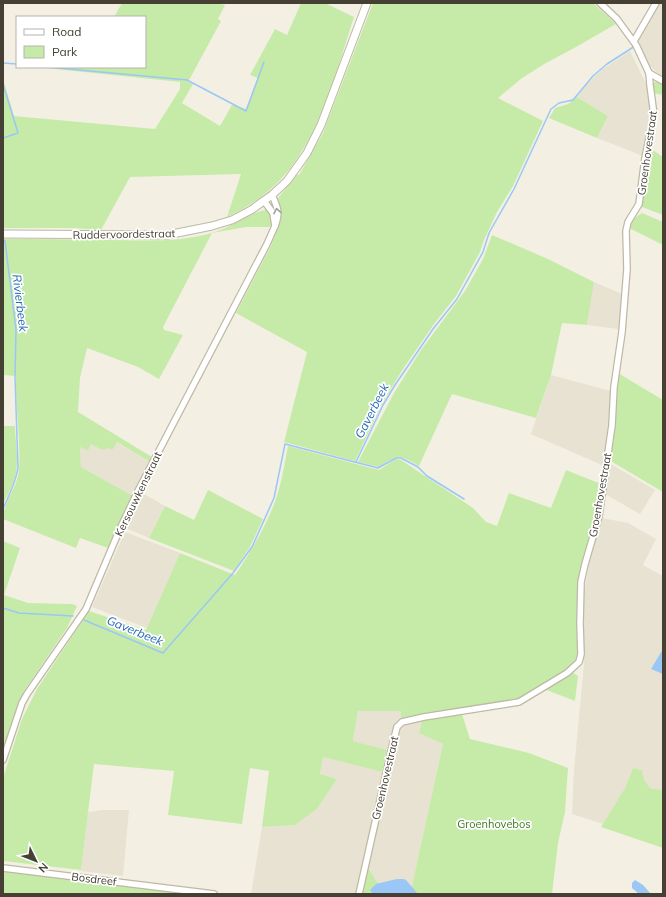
<svg xmlns="http://www.w3.org/2000/svg" width="666" height="897" font-family="Mulish,sans-serif">
  <rect width="100%" height="100%" fill="#f3f0e3"/>
  <g fill="#e7e2d1">
    <path d="M659,3H663V77L650,66L640,49L639,39Z"/>
    <path d="M630,51L647,86L650,104L651,114L643,156L597,138L608,116L577,97L587,84L603,69Z"/>
    <path d="M594,282L622,294L618,329L587,325Z"/>
    <path d="M551,375L611,391L604,466L531,434Z"/>
    <path d="M116,442L150,462L133,496L81,467L80,447L88,451L91,444L102,450Z"/>
    <path d="M609,463L655,490L640,514L605,494Z"/>
    <path d="M142,493L165,506L149,538L126,528Z"/>
    <path d="M602,518L628,523L656,539L643,565L663,576V790L650,788L643,780L642,770L633,768L625,788L603,824L572,814L574,770L584,664L581,611L590,559Z"/>
    <path d="M125,532L180,553L147,628L92,607Z"/>
    <path d="M358,711H401V718L423,714L419,733L443,744L412,887L395,890L377,882L367,866H361L355,894H251L262,827L295,825L317,809L337,779L320,774L323,757L382,772L386,750L353,741Z"/>
    <path d="M103,810H129L123,876L81,871L88,812Z"/>
  </g>
  <g fill="#c6eba8">
    <path d="M122,3H216L225,5L218,19L221,21L188,82L193,84L182,103L220,126L232,105L246,109L258,78L250,75L275,29L287,35L301,3H325L354,17C335,75 316,154 266,193C254,203 241,210 227,217L241,174L130,177L101,230L73,228H3V79L14,116L155,129L180,89V82L36,67H145V17H114Z"/>
    <path d="M373,3H593L616,24L576,47L546,63L522,78L498,98L543,121L513,186L497,212L484,240L480,252L456,296L434,324L403,369L384,400L355,461L284,442L307,352L236,313L271,246L281,220L278,198L297,175H299L323,133Z"/>
    <path d="M654,82H657L663,85V95L653,93L652,85Z"/>
    <path d="M577,97L608,116L597,138L549,118L555,108L568,104Z"/>
    <path d="M650,148L663,157V215L642,207L641,204Z"/>
    <path d="M265,210H267L273,216L270,227H246L212,233L163,327L164,330L183,335L159,379L138,367L87,348L80,378L78,412L152,457L150,462L117,442L112,450L108,448L102,450L91,444L88,451L80,447L81,467L133,496L108,548L80,538L76,548L3,519C3,502 18,487 19,469C21,438 15,407 16,376L3,375V239C37,239 72,239 106,240C141,240 178,243 212,233C231,228 247,214 265,210Z"/>
    <path d="M642,213L663,222V245L629,228L633,219Z"/>
    <path d="M492,235L548,259L594,282L587,325L562,323L551,375L536,418L452,394L419,466C397,454 400,454 379,467L358,462L394,393L421,350L465,291L483,259Z"/>
    <path d="M618,373L663,400V492L609,460L615,422Z"/>
    <path d="M3,426H15C15,441 19,459 16,473C14,484 8,494 3,504Z"/>
    <path d="M288,446L379,470L396,459L401,460L473,508L486,522L497,526L509,493L551,508L566,470L601,484L596,518L588,548L581,569L577,613L578,655L573,665L519,699L401,718V711H358L353,741L387,750L382,772L323,757L320,774L337,779L317,809L295,825L262,827L269,771L250,768L242,824L168,815L174,771L94,764L81,870L3,861V778L22,719L37,689L89,611L146,630L180,553L235,575C250,553 263,531 273,507C281,488 284,466 288,446Z"/>
    <path d="M208,490L263,519L250,547L234,571L149,538L165,506L194,520Z"/>
    <path d="M3,541L20,548L4,595L28,603L72,604L77,606L67,628L24,691L3,750Z"/>
    <path d="M572,672L578,676L575,701L544,689Z"/>
    <path d="M462,714L470,739L529,753L568,768L565,812L558,843L552,894H360L367,866L377,882L395,889L412,886L443,744L419,733L422,720Z"/>
    <path d="M633,768L642,770L644,780L650,788L663,790V848L601,827L625,788Z"/>
    <path d="M3,870L192,894H3Z"/>
  </g>
  <g fill="#9ac7f5">
    <path d="M663,649V674L651,669Z"/>
    <path d="M397,879H403L406,880L418,894H377L372,893L370,890L376,884Z"/>
    <path d="M635,880L643,885L651,894H639L632,888V883Z"/>
  </g>
  <g fill="none" stroke-linecap="round" stroke-linejoin="round">
    <g stroke="#9ac7f5" stroke-width="1.5">
      <path d="M3,63L17,64"/>
      <path d="M47,67L187,80L246,111L264,62"/>
      <path d="M3,84L18,133L3,138"/>
      <path d="M3,241H5L16,330L15,377L18,468C16,482 9,495 3,509"/>
      <path d="M356,462L383,405L395,385L433,329L457,299L483,252L489,233L514,189L551,109L559,103L573,100L593,76L607,64L635,46"/>
      <path d="M3,608L19,613L73,616"/>
      <path d="M84,620L163,653L233,573L252,547L274,498L285,444L378,468L396,458H401L418,467L427,476L464,499"/>
    </g>
    <defs>
      <g id="minor">
        <path d="M634,41L656,3"/>
        <path d="M649,73L663,81"/>
        <path d="M264,201L273,213L275,226C280,213 278,208 272,195"/>
        <path d="M3,760L22,703L27,694L86,609L119,531L139,489L267,244L275,226"/>
        <path d="M3,868L214,894"/>
        <path d="M359,894L393,743L397,727L402,722L424,717L519,702L567,673L579,662L581,654L580,624L581,582L585,564L599,516L612,425L614,387L622,332L627,269L626,231L628,222L639,204L645,158L654,115L650,85L649,73L636,45L617,19L600,3"/>
      </g>
      <path id="tertiary" d="M3,234L167,235L212,226L232,220L251,210L272,195L287,181L307,153L321,125L367,3"/>
    </defs>
    <use href="#minor" stroke="#bfb8a5" stroke-width="8"/>
    <use href="#tertiary" stroke="#bfb8a5" stroke-width="9"/>
    <use href="#minor" stroke="#fff" stroke-width="5.5"/>
    <use href="#tertiary" stroke="#fff" stroke-width="7"/>
  </g>
  <defs><path id="oneway-chevron" d="M-2-3.5L2.5 0L-2 3.5" fill="none" stroke-width="1.6" stroke-linecap="round" stroke-linejoin="round"/></defs>
  <use stroke="#a2a099" href="#oneway-chevron" transform="translate(277 211) rotate(-100)"/>
  <g text-anchor="middle" stroke-width="3.5" stroke-linejoin="round" paint-order="stroke">
    <g font-size="11" fill="#454033" stroke="#fff">
      <text transform="translate(647 153) rotate(-82)" y="4">Groenhovestraat</text>
      <text transform="translate(124 234) rotate(-1)" y="4">Ruddervoordestraat</text>
      <text transform="translate(138 494) rotate(-64)" y="4">Kersouwkenstraat</text>
      <text transform="translate(600 495) rotate(-80)" y="4">Groenhovestraat</text>
      <text transform="translate(385 778) rotate(-77)" y="4">Groenhovestraat</text>
      <text transform="translate(94 879) rotate(7)" y="4">Bosdreef</text>
    </g>
    <g font-size="11" fill="#3b7a23" stroke="#fff">
      <text x="494" y="828">Groenhovebos</text>
    </g>
    <g font-size="12" font-style="italic" fill="#256bb8" stroke="#fff">
      <text transform="translate(20 303) rotate(83)" y="4">Rivierbeek</text>
      <text transform="translate(372 411) rotate(-63)" y="4">Gaverbeek</text>
      <text transform="translate(135 631) rotate(22)" y="4">Gaverbeek</text>
    </g>
  </g>
  <rect width="666" height="897" fill="none" stroke="#454033" stroke-width="8"/>
  <rect x="16" y="16" width="130" height="52" fill="#ffffff" stroke="#b5b3ad"/>
  <rect x="24" y="29" width="20" height="6" fill="#ffffff" stroke="#b5b3ad"/>
  <text x="52" y="36" font-size="12" fill="#454033">Road</text>
  <rect x="24" y="46" width="20" height="12" fill="#c6eba8" stroke="#b5b3ad"/>
  <text x="52" y="56" font-size="12" fill="#454033">Park</text>
  <g transform="translate(36 861) rotate(133)" stroke="#ffffff" stroke-width="3" paint-order="stroke">
  <path d="M0-3L7 15L0 10L-7 15Z" fill="#454033"/>
  <text y="-6" font-size="11" font-weight="bold" text-anchor="middle" fill="#454033">N</text>
  </g>
</svg>
